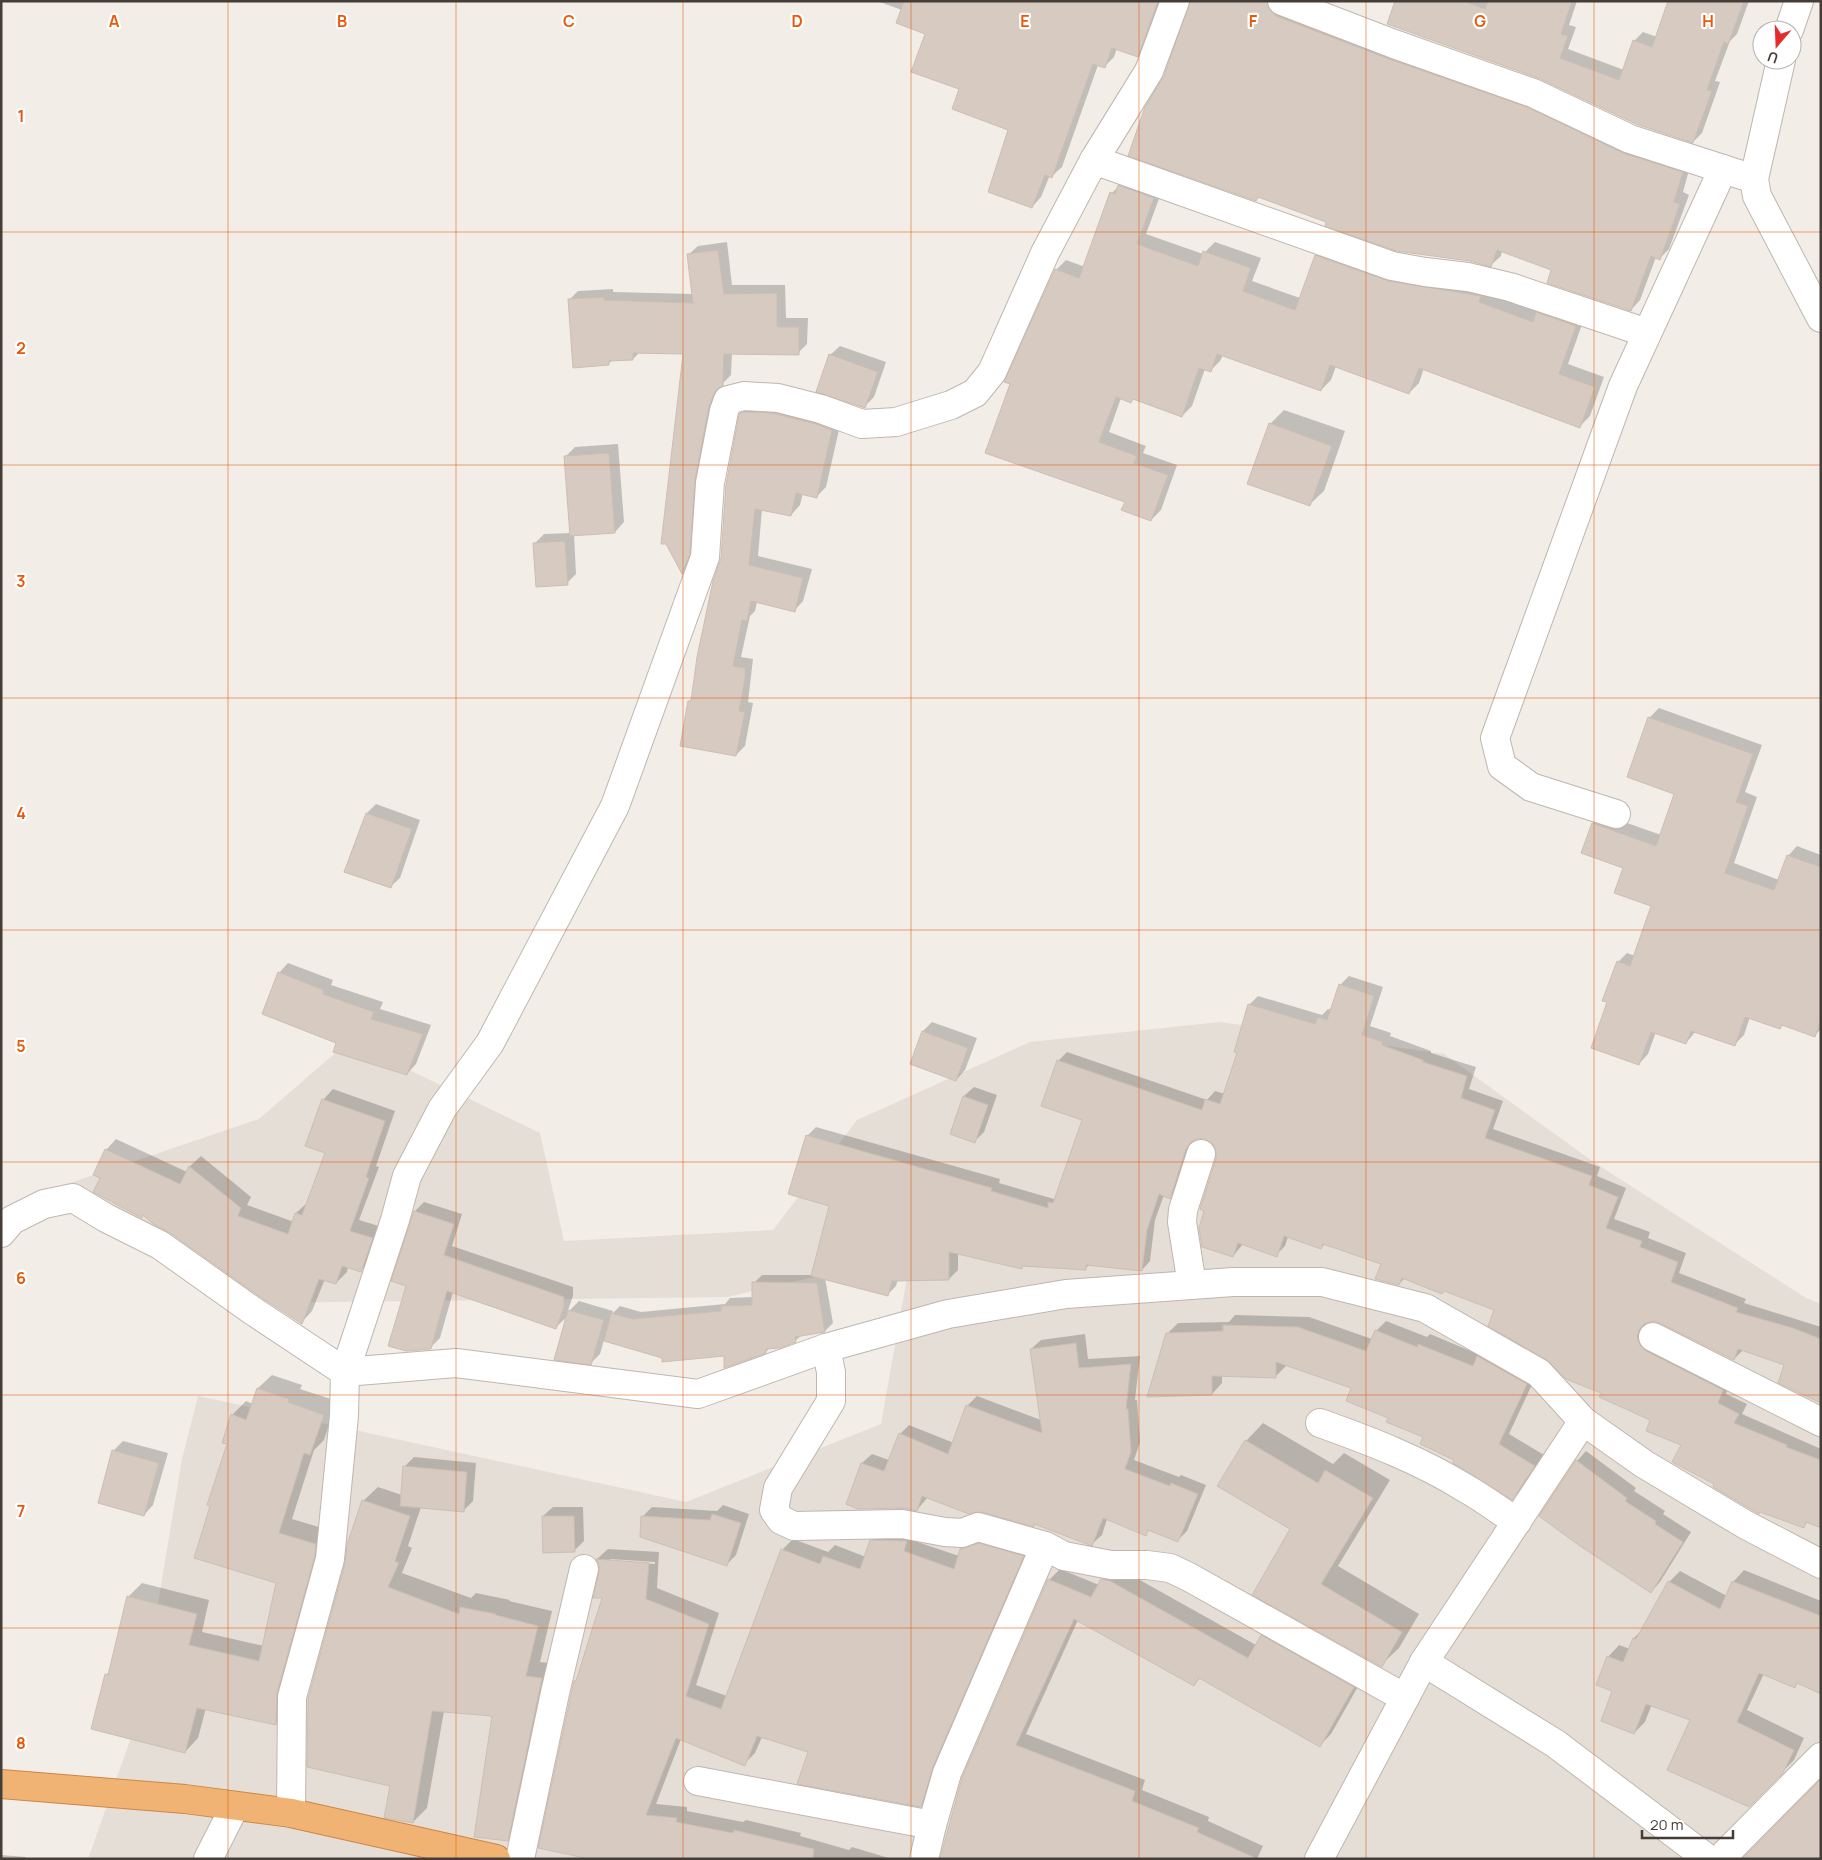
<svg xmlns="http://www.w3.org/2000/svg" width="1822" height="1860" font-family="Manrope,sans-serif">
  <rect width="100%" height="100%" fill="#f2ede7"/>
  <path fill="#e5ded6" d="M1220,1022L1444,1054L1595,1163L1806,1298L1821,1304V1859H88L140,1712L182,1459L198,1396L686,1502L881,1424L911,1255L727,1297L259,1303L64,1185L259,1119L349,1041L540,1133L564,1241L773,1230L857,1120L1030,1042Z"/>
  <g fill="#0003" fill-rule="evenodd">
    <path d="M877,1H1163L1147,46L1137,56L1117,48L1114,57L1104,67L1098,65L1062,167L1052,176L1050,175L1041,197L1032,207L1009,129L960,89L927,33L902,10Z"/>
    <path d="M1191,1H1279L1691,163L1683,192L1689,195L1669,249L1660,258L1656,257L1640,300L1631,310L1553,270L1502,251L1501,256L1491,265L1328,221L1260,196L1256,200L1165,77Z"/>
    <path d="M1397,1H1577L1569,25L1576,27L1568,49L1624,70L1634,41L1643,32L1657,37L1669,1H1749L1737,34L1730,41L1715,81L1720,82L1702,133L1693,142Z"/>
    <path d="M1129,176L1163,188L1146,234L1203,254L1215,242L1261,258L1252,281L1300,298L1316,256L1326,246L1585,316L1568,364L1604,377L1590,416L1580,426L1424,368L1419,383L1409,393L1336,366L1331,380L1321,390L1223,355L1220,361L1210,371L1205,369L1192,406L1182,416L1134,399L1131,401L1121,398L1109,432L1146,446L1143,453L1177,465L1161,510L1151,520L1126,501L987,452L1056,270L1066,260L1085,267L1112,193Z"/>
    <path d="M727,242L732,285H785L786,318H808L807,344L798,353H732L731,375L722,384L718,396L691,564L682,572L684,353L640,352L633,359L613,360L608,364L569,300L578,291L613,289V292L693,294L688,255L698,246Z"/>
    <path d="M840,346L886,362L874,397L864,407L830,355Z"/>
    <path d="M750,404L841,421L826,487L816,497L803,493L800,505L791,515L762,509L758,556L812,569L803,601L794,611L757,602L755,611L750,616L741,657L753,659L748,702L753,703L745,746L736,755L689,702L692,698L722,559L741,414Z"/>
    <path d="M1284,410L1345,431L1324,491L1309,505L1270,424Z"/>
    <path d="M618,444L624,522L615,532L574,534L576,574L567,583L534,544L544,534L571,533L565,457L575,447Z"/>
    <path d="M1659,708L1762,745L1745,792L1757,797L1734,863L1779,880L1788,856L1797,846L1821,855V1029L1814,1036L1784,1024L1780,1028L1750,1017L1744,1035L1734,1045L1696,1031L1686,1043L1656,1032L1648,1054L1639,1064L1609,1002L1618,962L1627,953L1635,956L1652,906L1593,824L1602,814L1661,835L1676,793L1649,718Z"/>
    <path d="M376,804L420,820L400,878L390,887L346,871L367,813Z"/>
    <path d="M288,963L333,980L331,985L383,1002L380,1009L431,1025L416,1064L407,1074L338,1042L279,973Z"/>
    <path d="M1349,976L1383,987L1370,1026L1391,1033L1390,1036L1431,1051V1053L1476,1067L1469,1089L1503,1101L1493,1129L1600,1167L1597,1176L1626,1188L1614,1219L1650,1232L1648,1238L1686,1253L1679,1273L1746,1299L1744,1303L1821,1327V1402L1786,1364L1743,1350L1734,1359L1660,1322L1653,1320L1647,1322L1646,1328L1731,1381L1726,1394L1747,1404L1742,1414L1821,1449V1527L1808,1522L1803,1526L1716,1484L1683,1444L1652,1419L1603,1393L1496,1309L1445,1290L1442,1293L1405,1278L1399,1284L1382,1263L1325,1244L1321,1248L1288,1237L1285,1246L1276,1255L1243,1244L1233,1256L1217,1159L1218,1151L1214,1143L1206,1138L1195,1139L1179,1188L1170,1197L1164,1195L1155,1220L1150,1261L1142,1270L1090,1264L1085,1269L1024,1265L1021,1268L958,1253V1270L949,1279H898L896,1286L887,1295L825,1278L833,1323L825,1331L802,1335L795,1341L770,1347L766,1352L663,1357L604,1340L600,1354L591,1363L568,1316L556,1327L453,1292L440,1338L430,1348L407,1285L415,1211L424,1202L462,1214L452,1246L573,1287V1296L567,1313L579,1301L613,1311L612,1314L620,1306L641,1312L725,1304L730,1298L753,1297L754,1283L762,1275H813L830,1205L807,1136L816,1127L1000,1179L999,1183L1054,1199L1057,1195L1083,1120L1058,1061L1067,1052L1207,1100L1215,1091L1225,1094L1238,1052L1249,1005L1258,996L1322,1015L1328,1009L1332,1010L1340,985Z"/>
    <path d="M932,1022L977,1038L965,1070L956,1080L923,1031Z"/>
    <path d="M974,1087L997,1095L984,1132L974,1142L951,1134L964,1096Z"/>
    <path d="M333,1089L395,1111L376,1166L379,1167L359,1220L382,1227L372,1260L361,1270L348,1266L347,1272L336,1283L325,1279L312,1311L302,1322L144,1214L141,1217L101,1178L106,1150L116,1139L187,1172L190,1166L201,1156L251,1197L247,1205L294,1222L296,1213L307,1203L327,1153L323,1100Z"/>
    <path d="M1235,1315L1309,1317L1372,1339L1376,1331L1386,1321L1427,1337L1430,1334L1480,1355L1537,1374L1509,1434L1544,1455L1522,1488L1512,1498L1425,1436L1389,1417L1353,1387L1286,1364V1366L1275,1377L1222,1375V1383L1212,1394L1167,1334L1178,1323L1229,1322Z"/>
    <path d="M1085,1334L1088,1359L1140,1356L1135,1400H1137L1140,1442L1134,1460L1179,1477L1181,1475L1206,1485L1187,1531L1178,1540L1150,1529L1146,1534L1107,1519L1102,1535L1092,1544L1035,1523L1033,1525L928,1497L917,1510L848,1504L862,1463L872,1454L889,1460L900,1434L909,1425L954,1443L967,1406L977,1396L1041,1420L1031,1349L1041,1340Z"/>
    <path d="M272,1375L302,1385L300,1389L337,1401L324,1440L314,1450L292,1519L329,1530L289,1710L276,1724L206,1708L198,1738L185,1752L106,1675L111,1670L128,1597L142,1583L209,1600L202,1632L264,1646L277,1582L229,1444L232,1415L246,1401L253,1404L258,1388Z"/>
    <path d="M1263,1423L1333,1464L1344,1453L1390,1480L1338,1566L1419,1614L1399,1648L1381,1665L1254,1594L1291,1529L1246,1441Z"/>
    <path d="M123,1441L168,1453L153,1505L144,1515L113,1451Z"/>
    <path d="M1586,1451L1636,1488L1634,1491L1665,1511L1663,1514L1691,1532L1660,1582L1651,1592L1577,1461Z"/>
    <path d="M414,1457L476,1463L473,1501L463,1511L421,1507L408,1546L412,1548L402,1573L471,1598L476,1593L510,1600L509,1601L552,1611L540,1662L556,1664L522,1826L507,1840L493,1715L444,1711L427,1808L413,1822L391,1785L363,1501L378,1487L402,1495L405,1466Z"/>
    <path d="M723,1505L749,1514L736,1555L727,1564L643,1516L652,1507L717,1511Z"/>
    <path d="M553,1507H583L584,1541L574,1551L543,1516Z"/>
    <path d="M882,1530L959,1556L961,1549L972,1538L1034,1545L932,1795L921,1806L810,1751L762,1737L755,1753L744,1764L681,1739L656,1804L687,1807V1811L743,1822L746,1820L801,1833L800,1836L849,1850L852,1847L892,1859H596L575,1681L578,1678L604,1597L600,1565L597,1559L608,1549L659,1552L657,1588L719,1613L696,1685L727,1696L782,1550L793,1539L828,1552L835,1545L866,1557L871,1541ZM610,1559L655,1562V1564L610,1561Z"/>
    <path d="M1060,1569L1099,1585L1113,1569L1122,1570L1256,1645L1262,1636L1273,1625L1364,1676L1331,1734L1320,1745L1201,1677L1194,1685L1078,1620L1026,1734L1145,1780L1142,1790L1209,1817L1208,1821L1263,1846L1257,1859H941L1049,1580Z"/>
    <path d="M1744,1570L1821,1601V1679L1768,1665L1747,1710L1804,1738L1794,1760L1749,1806L1692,1719L1652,1704L1645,1722L1634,1733L1614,1690L1608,1657L1619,1645L1630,1649L1634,1638L1642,1630L1669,1582L1680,1571L1727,1596L1733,1582Z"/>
    <path d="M1,1855L26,1857L25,1859H1Z"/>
  </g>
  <g fill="#d6cac1" stroke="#cdbeb2">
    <path d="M904,1H1158L1138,57L1112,48L1105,68L1093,64L1052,178L1045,175L1032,208L988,192L1008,130L952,109L959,89L911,72L925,34L896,23Z"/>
    <path d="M1190,1H1267L1270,10L1276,16L1389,59L1527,107L1623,153L1683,172L1674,202L1680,204L1660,260L1651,256L1631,311L1547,283L1551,270L1497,250L1491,267L1470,261L1396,251L1325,226L1326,222L1258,197L1256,201L1128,156L1145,107L1164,76Z"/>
    <path d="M1395,1H1464L1485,9L1488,1H1572L1561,34L1568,36L1560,58L1619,80L1633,40L1652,47L1668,1H1744L1728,44L1724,42L1707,90L1712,91L1693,143L1636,124L1538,78L1387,24Z"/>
    <path d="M1118,185L1154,198L1137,244L1198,266L1203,251L1251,268L1243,291L1295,310L1315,255L1389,281L1481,296L1479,302L1533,322L1536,312L1576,326L1559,374L1595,387L1580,428L1419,368L1409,394L1330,365L1321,391L1217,354L1211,372L1199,368L1182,417L1133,399L1131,403L1116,397L1099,442L1137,456L1134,463L1168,475L1151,521L1121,510L1125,502L985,453L1010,384L1004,382L1055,269L1079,278L1110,192L1115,194Z"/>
    <path d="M718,250L724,294L777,293V327H799V355L724,354L723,386L717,389L714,394L709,406L695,480L690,554L682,574L666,544H661L683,354L633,353V360L609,361V365L573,368L568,299L604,297V300L693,303L687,254Z"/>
    <path d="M829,354L878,372L865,408L816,392Z"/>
    <path d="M745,412L772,413L816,424L832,430L817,498L796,493L791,516L755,509L749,565L803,578L795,612L751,601L747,621L742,620L733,666L745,668V678L739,711L745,712L736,756L680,746L688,701H691L697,657L713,581L721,558L726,485L739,415L740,413Z"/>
    <path d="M1269,423L1332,446L1310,506L1247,484Z"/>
    <path d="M609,453L615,533L570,536L564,456Z"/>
    <path d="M565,541L568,585L536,587L533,543Z"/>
    <path d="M1648,717L1753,754L1736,802L1748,806L1725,873L1774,890L1787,855L1821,867V1020L1815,1037L1782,1025L1780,1029L1745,1017L1735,1046L1691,1031L1686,1044L1651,1032L1639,1065L1591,1048L1607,1002L1602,1001L1617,961L1630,966L1651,906L1614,893L1623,868L1581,853L1592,823L1656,846L1674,794L1627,777Z"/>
    <path d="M366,813L412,829L391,888L344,872Z"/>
    <path d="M278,972L324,990L323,994L374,1012L371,1019L423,1034L407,1075L333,1052L336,1043L262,1014Z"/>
    <path d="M1339,984L1374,996L1362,1035L1383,1042L1382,1045L1423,1060V1062L1467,1076L1461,1098L1495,1110L1485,1138L1592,1176L1589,1185L1618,1197L1606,1228L1642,1241L1640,1247L1678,1262L1671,1282L1738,1308L1736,1312L1793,1328L1821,1339V1403L1778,1383L1784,1365L1738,1349L1734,1360L1660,1323L1653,1321L1644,1324L1639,1330L1637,1337L1640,1345L1646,1351L1723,1390L1718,1403L1739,1414L1734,1423L1787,1445L1786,1447L1821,1460V1528L1806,1522L1804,1528L1760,1512L1759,1514L1713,1487L1714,1484L1672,1462L1681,1445L1646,1431L1650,1420L1599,1397L1601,1393L1566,1379L1547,1360L1488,1326L1494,1310L1444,1291L1442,1294L1402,1278L1399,1285L1375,1279L1381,1264L1323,1244L1321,1249L1284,1236L1277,1257L1238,1243L1233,1257L1202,1247L1199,1228L1204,1211L1200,1209L1216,1159V1151L1213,1144L1205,1139H1197L1191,1142L1186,1149L1170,1199L1159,1194L1147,1230L1142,1271L1086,1265V1270L1022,1266V1269L949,1252V1280L892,1281L888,1296L811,1276L829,1206L788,1194L806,1135L992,1188L991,1191L1048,1208V1202L1053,1203L1082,1120L1041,1106L1057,1060L1202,1110L1205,1099L1220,1104L1237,1053L1234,1052L1248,1004L1315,1024L1318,1017L1327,1020Z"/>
    <path d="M922,1031L968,1048L956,1081L910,1064Z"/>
    <path d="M963,1096L988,1105L975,1143L950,1134Z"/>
    <path d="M322,1099L385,1121L366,1177L369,1178L350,1231L373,1238L361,1272L342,1266L336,1284L319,1279L302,1324L262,1298L169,1232L153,1224L143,1215L142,1218L93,1192L100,1178L93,1175L105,1149L180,1184L189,1166L241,1208L238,1216L288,1234L295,1213L302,1215L325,1153L305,1146Z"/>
    <path d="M414,1211L454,1224L444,1255L564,1297V1307L556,1329L447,1291L431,1349L406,1351L388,1346L406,1286L391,1281Z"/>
    <path d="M752,1282L817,1283L825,1332L795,1337L796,1342L780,1348L766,1349V1353L724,1368V1356L662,1362V1358L604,1341L611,1313L632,1319L721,1311V1306L752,1305Z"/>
    <path d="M568,1310L604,1320L591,1365L554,1360Z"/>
    <path d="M1223,1325L1298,1327L1366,1351L1375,1330L1417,1347L1418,1344L1473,1366L1477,1356L1527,1384L1499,1444L1535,1466L1512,1500L1453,1463L1454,1460L1420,1444L1423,1437L1386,1422L1388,1418L1346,1401L1351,1388L1276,1362V1378L1212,1376V1395L1147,1397L1166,1333L1223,1331Z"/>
    <path d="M1076,1343L1079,1368L1131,1364L1126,1409H1128L1131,1452L1125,1469L1170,1486L1171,1483L1198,1494L1178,1542L1148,1530L1146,1536L1103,1518L1092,1546L1034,1524V1527L982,1512L969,1514L922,1496L917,1511L902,1508L858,1509L846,1504L861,1463L884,1471L899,1433L948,1454L966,1405L1042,1433L1030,1349Z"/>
    <path d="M257,1388L289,1399L288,1402L324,1415L310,1455L304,1453L279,1533L316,1544L315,1556L277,1693L276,1725L197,1708L185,1753L91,1729L105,1674L108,1675L127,1596L197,1614L189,1645L259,1661L276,1583L194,1558L210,1506L207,1505L227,1444L222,1443L231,1414L246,1420Z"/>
    <path d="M1245,1440L1318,1483L1325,1470L1373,1498L1321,1584L1402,1632L1382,1667L1252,1595L1290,1529L1217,1486Z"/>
    <path d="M112,1450L159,1463L144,1516L98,1503Z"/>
    <path d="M1576,1460L1627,1498L1625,1501L1656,1521L1655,1524L1683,1542L1651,1593L1580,1546L1539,1516Z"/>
    <path d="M403,1466L467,1472L464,1512L400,1506Z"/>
    <path d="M362,1500L410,1516L395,1561L399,1563L388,1587L459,1614L460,1607L496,1614V1615L538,1626L526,1676L542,1678L508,1841L474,1837L492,1716L432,1711L413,1823L384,1818L390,1786L307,1767L308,1699L345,1563L347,1545Z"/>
    <path d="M712,1514L741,1523L727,1566L640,1537L641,1516L710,1520Z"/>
    <path d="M542,1516H574L575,1552L543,1553Z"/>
    <path d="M870,1540L907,1541L904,1551L954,1569L960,1549L979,1543L1024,1556L933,1767L921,1807L797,1784L808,1752L757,1736L745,1766L676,1738L646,1815L677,1818L676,1822L733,1833L734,1830L814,1849L813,1859H590L538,1848L574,1681H576L602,1598H593L599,1572V1565L596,1559L649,1563L646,1599L709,1624L686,1696L721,1709L781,1549L820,1564L823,1556L860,1569Z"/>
    <path d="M1048,1579L1091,1597L1101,1579L1110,1581L1248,1658L1261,1635L1354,1687L1320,1747L1199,1678L1194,1686L1074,1619L1016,1745L1135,1791L1132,1801L1199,1828L1197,1832L1258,1859H940L962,1778Z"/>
    <path d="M1668,1581L1720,1609L1732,1581L1821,1616V1694L1797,1683L1795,1688L1759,1673L1737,1722L1794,1750L1783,1773L1749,1807L1667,1770L1690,1720L1646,1704L1634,1734L1601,1721L1612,1691L1596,1685L1607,1656L1623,1662L1633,1638L1636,1639Z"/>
    <path d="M1821,1779V1859H1742Z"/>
  </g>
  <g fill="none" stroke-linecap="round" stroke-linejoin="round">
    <defs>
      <g id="minor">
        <path d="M1282,1L1394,44L1533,93L1630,139L1754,179"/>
        <path d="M1789,30L1799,1"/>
        <path d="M1781,60L1754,179L1757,196L1821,318"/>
        <path d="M1094,160L1392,266L1425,272L1468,277L1510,287L1647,333"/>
        <path d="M1616,814L1531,787L1502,766L1495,738L1623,386L1723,169"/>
        <path d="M1,1233L12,1220L44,1204L73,1198L106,1218L160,1245L253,1311L345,1372L456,1363L698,1394L826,1348L948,1314L1066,1294L1233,1282H1322L1425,1308L1539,1373L1583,1421L1644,1464L1746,1525L1821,1564"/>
        <path d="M1192,1285L1182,1222L1183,1210L1201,1154"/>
        <path d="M1653,1337L1821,1422"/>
        <path d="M826,1348L831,1372V1401L778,1488L774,1510L781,1520L794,1526L902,1524L945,1532L962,1533L978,1527L1045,1546L1064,1556L1111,1565H1147L1170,1568L1189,1577L1405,1698"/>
        <path d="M1320,1423C1370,1441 1420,1460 1465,1488C1483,1498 1500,1511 1517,1522"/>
        <path d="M1424,1662L1556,1744L1708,1859"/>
        <path d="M698,1781L932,1825"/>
        <path d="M291,1813L292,1697L330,1559L344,1416L345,1372L395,1220L407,1176L442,1109L490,1043L615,806L705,557L710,483L724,411L728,400L744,396L778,398L821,409L862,424L896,422L951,405L975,393L992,372L1045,253L1094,160L1149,71L1175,1"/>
        <path d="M208,1859L235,1806"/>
        <path d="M520,1859L555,1693L584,1569"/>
        <path d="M924,1859L932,1825L947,1773L1045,1546"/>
        <path d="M1319,1859L1424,1662L1583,1421"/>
        <path d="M1720,1859L1821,1757"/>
      </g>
      <path id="highway" d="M1,1784L185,1799L291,1813L496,1859"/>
    </defs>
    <use href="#minor" stroke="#c0b6ae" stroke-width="30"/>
    <use href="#highway" stroke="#ce8545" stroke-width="30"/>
    <use href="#minor" stroke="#fff" stroke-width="28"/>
    <use href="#highway" stroke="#f0b374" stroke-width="28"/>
  </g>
  <path fill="none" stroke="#e8590c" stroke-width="1" stroke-opacity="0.55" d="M228,1V1859M456,1V1859M683,1V1859M911,1V1859M1139,1V1859M1366,1V1859M1594,1V1859M1,232H1821M1,465H1821M1,698H1821M1,930H1821M1,1162H1821M1,1395H1821M1,1628H1821"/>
  <g font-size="16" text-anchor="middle" font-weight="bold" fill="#e8590c" stroke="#fff" stroke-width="4.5" stroke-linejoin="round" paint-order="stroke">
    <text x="114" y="27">A</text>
    <text x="342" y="27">B</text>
    <text x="569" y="27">C</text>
    <text x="797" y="27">D</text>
    <text x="1025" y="27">E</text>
    <text x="1253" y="27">F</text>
    <text x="1480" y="27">G</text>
    <text x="1708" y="27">H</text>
    <text x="21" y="122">1</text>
    <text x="21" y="354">2</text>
    <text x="21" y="587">3</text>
    <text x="21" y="819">4</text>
    <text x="21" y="1052">5</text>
    <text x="21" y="1284">6</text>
    <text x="21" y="1517">7</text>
    <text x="21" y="1749">8</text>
  </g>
  <rect width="1822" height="1860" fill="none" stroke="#453d37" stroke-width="5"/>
  <g transform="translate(1777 45) rotate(199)"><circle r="24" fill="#ffffff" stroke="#b5b1af"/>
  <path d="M0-4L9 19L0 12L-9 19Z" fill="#e62b2d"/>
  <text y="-8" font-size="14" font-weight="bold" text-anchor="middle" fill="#453d37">U</text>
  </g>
  <path d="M1642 1830v8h91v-8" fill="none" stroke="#453d37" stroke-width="2.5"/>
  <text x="1650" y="1830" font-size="15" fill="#453d37" stroke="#ffffff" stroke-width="4" paint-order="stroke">20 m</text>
</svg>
